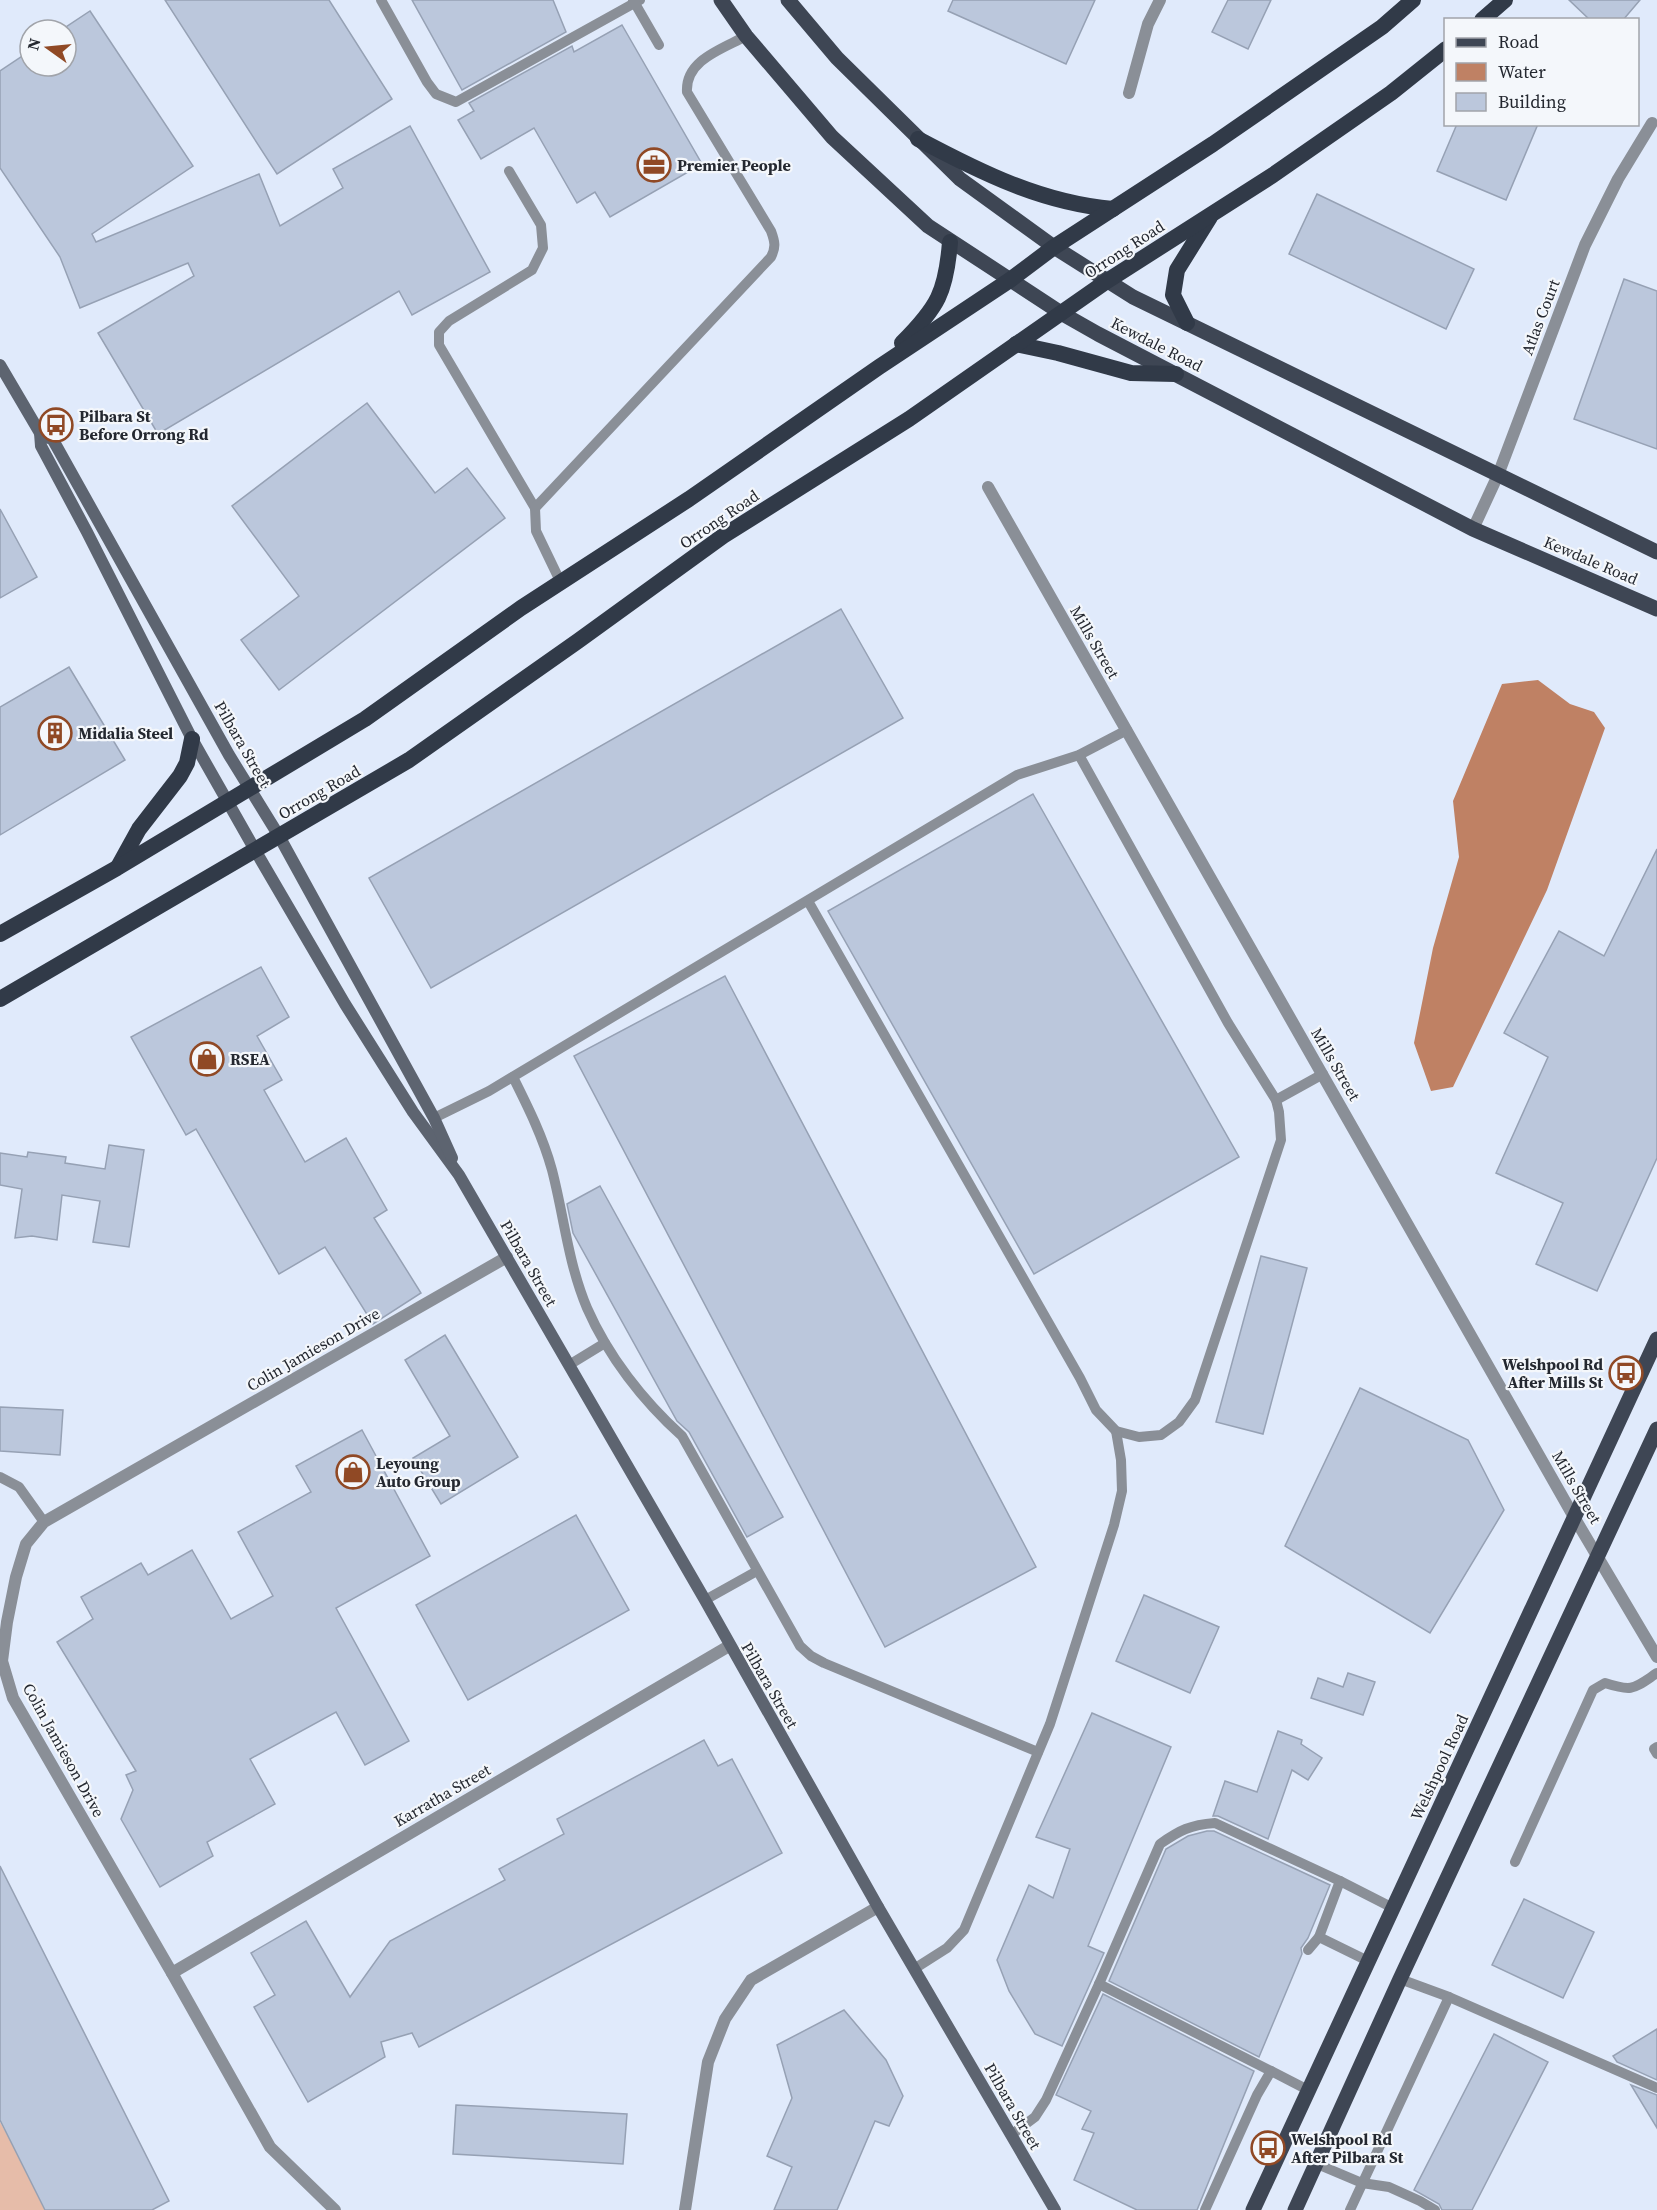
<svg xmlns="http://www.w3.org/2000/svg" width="1657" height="2210" font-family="'Source Serif 4',serif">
  <rect width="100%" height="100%" fill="#e0eafb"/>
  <path fill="#e6bca9" d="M0,2122L49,2210H0Z"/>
  <path fill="#bf8164" d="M1538,680L1570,704L1594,712L1605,728L1547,890L1453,1087L1431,1091L1414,1043L1433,948L1459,857L1453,801L1502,684Z"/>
  <g fill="#bbc7dc" stroke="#96a1b4" stroke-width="1.5">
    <path d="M165,0H329L392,99L277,174Z"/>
    <path d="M412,0H553L566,32L462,90Z"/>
    <path d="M953,0H1095L1066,64L948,11Z"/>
    <path d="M1228,0H1271L1248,49L1212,32Z"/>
    <path d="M1569,0H1640L1623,20H1590Z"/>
    <path d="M90,11L193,166L92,234L96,242L259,174L280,226L343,188L333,169L410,126L490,272L412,315L399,291L158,434L98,333L194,276L188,263L80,308L60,257L0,168V71L30,51V66H66V27Z"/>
    <path d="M622,25L702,164L610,217L595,192L577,203L534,128L481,159L458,120L474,111L469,103L572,46L574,52Z"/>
    <path d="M1457,124H1538L1506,200L1437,171Z"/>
    <path d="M1317,194L1474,269L1446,329L1289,254Z"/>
    <path d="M1624,279L1657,291V449L1574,419Z"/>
    <path d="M367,403L435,493L467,468L505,518L279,690L241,640L299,596L232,506Z"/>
    <path d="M0,509L37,577L0,598Z"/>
    <path d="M841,609L903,718L431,988L369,878Z"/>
    <path d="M69,667L125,760L0,835V707Z"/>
    <path d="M1033,794L1239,1157L1034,1274L828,911Z"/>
    <path d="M1657,849V1158L1597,1291L1536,1264L1563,1203L1496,1173L1548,1057L1504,1033L1559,931L1604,956Z"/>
    <path d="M261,967L289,1017L257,1036L282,1080L264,1090L305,1162L346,1138L387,1210L374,1218L421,1293L373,1324L325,1247L279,1274L196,1129L186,1135L131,1037Z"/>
    <path d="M725,976L1036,1567L885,1647L574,1056Z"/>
    <path d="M109,1145L144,1150L129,1247L93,1242L100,1201L62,1195L57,1240L32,1236L15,1238L22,1189L0,1185V1153L27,1157L28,1152L66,1157L65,1163L105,1169Z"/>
    <path d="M600,1186L783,1517L747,1537L689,1432L677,1421L573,1233L567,1204Z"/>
    <path d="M1261,1256L1307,1268L1263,1434L1216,1422Z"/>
    <path d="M445,1335L518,1457L441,1504L413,1458L450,1436L405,1360Z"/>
    <path d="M1360,1388L1468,1440L1504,1510L1430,1633L1285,1546Z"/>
    <path d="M0,1407L63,1410L60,1455L0,1451Z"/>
    <path d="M362,1430L430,1556L336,1608L409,1741L365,1765L336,1712L250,1759L275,1804L207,1842L213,1856L160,1887L121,1819L133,1790L126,1775L136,1771L57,1642L93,1619L81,1597L141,1563L148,1575L192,1550L231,1619L273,1596L238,1532L311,1492L296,1466Z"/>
    <path d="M576,1515L629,1610L468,1700L416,1605Z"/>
    <path d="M1144,1595L1219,1627L1190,1693L1116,1661Z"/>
    <path d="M1348,1673L1375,1682L1363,1715L1311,1698L1318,1678L1343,1687Z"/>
    <path d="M1092,1713L1171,1747L1088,1946L1104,1953L1062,2046L1035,2034L1009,1991L997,1960L1029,1885L1053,1898L1070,1849L1036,1837Z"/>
    <path d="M1278,1731L1302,1740L1301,1744L1322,1758L1308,1780L1292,1770L1268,1839L1218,1816H1213L1225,1781L1257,1792Z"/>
    <path d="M704,1740L718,1766L732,1759L782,1853L419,2047L412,2033L381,2042L385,2057L308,2102L254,2007L275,1995L251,1953L306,1921L350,1997L390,1941L505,1880L499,1869L564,1834L557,1819Z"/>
    <path d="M1207,1831H1214L1330,1885L1308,1938L1301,1948L1302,1954L1259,2057L1109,1981L1166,1849L1188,1836Z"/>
    <path d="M0,1866L169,2201L152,2210H45L0,2120Z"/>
    <path d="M1524,1899L1594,1932L1563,1998L1492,1965Z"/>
    <path d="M1103,1994L1254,2071L1197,2210H1137L1074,2180L1094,2133L1082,2129L1091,2111L1056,2095Z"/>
    <path d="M844,2010L886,2060L903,2096L889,2126L875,2121L837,2210H774L792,2167L767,2156L792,2098L777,2045Z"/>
    <path d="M1657,2029V2080L1617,2062L1613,2056Z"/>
    <path d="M1494,2034L1548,2062L1472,2210H1442L1439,2204L1414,2190Z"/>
    <path d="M1631,2085L1657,2095V2128Z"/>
    <path d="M456,2105L627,2114L623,2164L453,2154Z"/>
  </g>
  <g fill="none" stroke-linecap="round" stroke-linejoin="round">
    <g stroke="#8a8f97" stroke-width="10">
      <path d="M381,0L427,82L436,94L456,102L640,0"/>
      <path d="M633,0L659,45"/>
      <path d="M509,171L541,225L543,248L532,270L449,321L439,332V345L535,508"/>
      <path d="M561,583L536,531L535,508L771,257C776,247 775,242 771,231L687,92C685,60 722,49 746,36"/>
      <path d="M808,901L1080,1378L1096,1410L1116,1431L1139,1437L1161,1435L1179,1422L1195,1400L1281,1140L1279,1112L1276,1100L1228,1023L1079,755"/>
      <path d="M513,1077C528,1107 543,1137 552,1170C564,1216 568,1263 587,1308C608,1356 643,1401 682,1436L800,1646L811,1656L824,1663L1038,1752"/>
      <path d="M1276,1100L1323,1074"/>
      <path d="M434,1118L489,1091L1017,775L1079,755L1127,730"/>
      <path d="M569,1365L605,1343"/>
      <path d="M0,1477L19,1487L44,1522"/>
      <path d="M705,1600L757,1571"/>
      <path d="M1657,1747L1654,1749L1657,1754"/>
      <path d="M1515,1862L1593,1690L1605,1683C1633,1692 1633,1689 1657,1673"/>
      <path d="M1319,1937L1368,1961"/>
      <path d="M1308,1950L1319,1937L1340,1881"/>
      <path d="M914,1969L947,1948L964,1930L1050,1724L1114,1525L1122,1491L1121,1460L1116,1431"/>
      <path d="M1400,1979L1449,1997L1657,2088"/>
      <path d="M1099,1984L1271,2071"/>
      <path d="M1011,2135L1035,2117L1046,2100L1099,1984L1160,1844C1180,1830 1190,1825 1215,1823L1340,1881L1393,1908"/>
      <path d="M1317,2164L1362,2183L1389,2187L1420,2201L1435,2210"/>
      <path d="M1205,2210L1257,2095L1271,2071L1308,2090"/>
      <path d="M1350,2210L1449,1997"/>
    </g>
    <g stroke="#8a8f97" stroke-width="12">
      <path d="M1129,93L1148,24L1160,0"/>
      <path d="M988,487L1574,1517L1657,1657"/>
      <path d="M1473,529L1498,475L1585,245L1618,179L1652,123"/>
      <path d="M172,1973L729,1646"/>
      <path d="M335,2210L270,2147L172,1973L13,1698L2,1661L7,1622L16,1577L26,1544L44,1522L507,1257"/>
      <path d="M685,2210L708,2062L725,2019L751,1980L878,1907"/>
    </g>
    <g stroke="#5d6470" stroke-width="12">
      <path d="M0,365L40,433L41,446L87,532L192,739L255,850L345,1004L413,1112L459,1175L705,1600L878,1907L1055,2210"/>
      <path d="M40,433L53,440L229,755L279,836L434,1118L452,1158"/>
    </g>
    <g stroke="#3e4654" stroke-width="15">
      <path d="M721,0L746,36L832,137L928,226L1061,313L1098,334L1473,529L1657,609"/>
      <path d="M788,0L837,58L960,179L1054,247L1133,297L1657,552"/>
      <path d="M1253,2210L1657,1339"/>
      <path d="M1295,2210L1400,1979L1657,1429"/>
    </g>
    <g stroke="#313a48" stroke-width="16">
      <path d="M1482,20L1505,0"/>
      <path d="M918,139C980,172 1042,203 1113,209"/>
      <path d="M1187,323L1173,295L1177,270L1210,217"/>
      <path d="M902,343C938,307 946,292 950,242"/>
      <path d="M1016,344L1058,353L1131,373L1176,374"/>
      <path d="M118,867L139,829L180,776L187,763L192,739"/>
      <path d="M0,934L117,868L365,719L521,608L689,499L879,367L1010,280L1054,247L1213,144L1382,27L1413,0"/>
      <path d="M0,999L409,760L578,641L723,536L909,419L1107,281L1273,175L1391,93L1446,49"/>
    </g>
  </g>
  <defs>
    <symbol id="office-ring" viewBox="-11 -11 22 22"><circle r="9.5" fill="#f4f7fb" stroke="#904925" stroke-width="1.5"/><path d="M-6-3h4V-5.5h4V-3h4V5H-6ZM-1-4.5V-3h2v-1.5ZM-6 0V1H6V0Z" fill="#904925"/></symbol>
    <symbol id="bus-ring" viewBox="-11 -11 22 22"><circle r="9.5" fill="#f4f7fb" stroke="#904925" stroke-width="1.5"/><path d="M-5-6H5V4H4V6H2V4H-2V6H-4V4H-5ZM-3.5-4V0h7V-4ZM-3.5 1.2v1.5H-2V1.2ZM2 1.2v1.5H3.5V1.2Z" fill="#904925"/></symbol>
    <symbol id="building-ring" viewBox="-11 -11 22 22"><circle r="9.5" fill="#f4f7fb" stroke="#904925" stroke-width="1.5"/><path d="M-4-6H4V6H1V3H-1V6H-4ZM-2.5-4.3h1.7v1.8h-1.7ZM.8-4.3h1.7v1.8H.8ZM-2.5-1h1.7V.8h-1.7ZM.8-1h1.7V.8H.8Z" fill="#904925"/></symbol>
    <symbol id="shop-ring" viewBox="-11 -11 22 22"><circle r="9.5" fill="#f4f7fb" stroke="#904925" stroke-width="1.5"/><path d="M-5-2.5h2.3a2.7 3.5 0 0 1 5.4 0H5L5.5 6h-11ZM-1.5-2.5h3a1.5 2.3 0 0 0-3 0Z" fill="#904925"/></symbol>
  </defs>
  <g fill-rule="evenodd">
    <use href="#office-ring" x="635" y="146" width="38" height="38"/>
    <use href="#bus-ring" x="37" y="406" width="38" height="38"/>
    <use href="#building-ring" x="36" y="714" width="38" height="38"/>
    <use href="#shop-ring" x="188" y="1040" width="38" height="38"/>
    <use href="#bus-ring" x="1607" y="1354" width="38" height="38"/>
    <use href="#shop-ring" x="334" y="1453" width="38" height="38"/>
    <use href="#bus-ring" x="1249" y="2129" width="38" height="38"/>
  </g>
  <g text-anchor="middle" stroke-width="4.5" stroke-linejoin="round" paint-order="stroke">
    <g font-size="16" font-weight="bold" fill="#242830" stroke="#f4f7fb" text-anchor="start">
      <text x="677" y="171">Premier People</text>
      <text x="79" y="422">Pilbara St<tspan x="79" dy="18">Before Orrong Rd</tspan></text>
      <text x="78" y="739">Midalia Steel</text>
      <text x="230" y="1065">RSEA</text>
      <text x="1603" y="1370" text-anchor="end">Welshpool Rd<tspan x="1603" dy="18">After Mills St</tspan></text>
      <text x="376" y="1469">Leyoung<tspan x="376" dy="18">Auto Group</tspan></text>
      <text x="1291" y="2145">Welshpool Rd<tspan x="1291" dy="18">After Pilbara St</tspan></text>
    </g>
    <g font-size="16" fill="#242830" stroke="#f4f7fb">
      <text transform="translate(1124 249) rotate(-33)" y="6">Orrong Road</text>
      <text transform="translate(1540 317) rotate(-69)" y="6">Atlas Court</text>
      <text transform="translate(1157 344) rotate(27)" y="6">Kewdale Road</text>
      <text transform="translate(719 519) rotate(-34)" y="6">Orrong Road</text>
      <text transform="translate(1591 560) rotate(23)" y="6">Kewdale Road</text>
      <text transform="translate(1095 642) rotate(60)" y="6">Mills Street</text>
      <text transform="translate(243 744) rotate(60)" y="6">Pilbara Street</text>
      <text transform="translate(319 792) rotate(-30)" y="6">Orrong Road</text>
      <text transform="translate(1336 1064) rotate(60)" y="6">Mills Street</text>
      <text transform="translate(529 1263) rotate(60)" y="6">Pilbara Street</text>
      <text transform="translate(313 1349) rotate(-30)" y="6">Colin Jamieson Drive</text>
      <text transform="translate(1577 1487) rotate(60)" y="6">Mills Street</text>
      <text transform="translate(770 1685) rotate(60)" y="6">Pilbara Street</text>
      <text transform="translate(64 1750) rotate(61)" y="6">Colin Jamieson Drive</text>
      <text transform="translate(1439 1767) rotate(-65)" y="6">Welshpool Road</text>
      <text transform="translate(442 1795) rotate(-30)" y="6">Karratha Street</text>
      <text transform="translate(1013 2106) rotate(60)" y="6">Pilbara Street</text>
    </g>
  </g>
  <rect x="1444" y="18" width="195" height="108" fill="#f4f7fb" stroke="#a1a4aa" stroke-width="1.5"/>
  <rect x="1456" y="38" width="30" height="9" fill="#3e4654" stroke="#a1a4aa" stroke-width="1.5"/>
  <text x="1498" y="48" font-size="18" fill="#242830">Road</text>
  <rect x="1456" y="63" width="30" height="18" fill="#bf8164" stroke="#a1a4aa" stroke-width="1.5"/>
  <text x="1498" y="78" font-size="18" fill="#242830">Water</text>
  <rect x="1456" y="93" width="30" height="18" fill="#bbc7dc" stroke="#a1a4aa" stroke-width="1.5"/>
  <text x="1498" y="108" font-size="18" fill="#242830">Building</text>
  <g transform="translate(48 48) rotate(285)"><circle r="28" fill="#f4f7fb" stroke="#a1a4aa" stroke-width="1.5"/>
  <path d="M0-4.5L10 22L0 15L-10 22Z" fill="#904925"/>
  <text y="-9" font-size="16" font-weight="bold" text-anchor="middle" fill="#242830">N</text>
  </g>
</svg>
